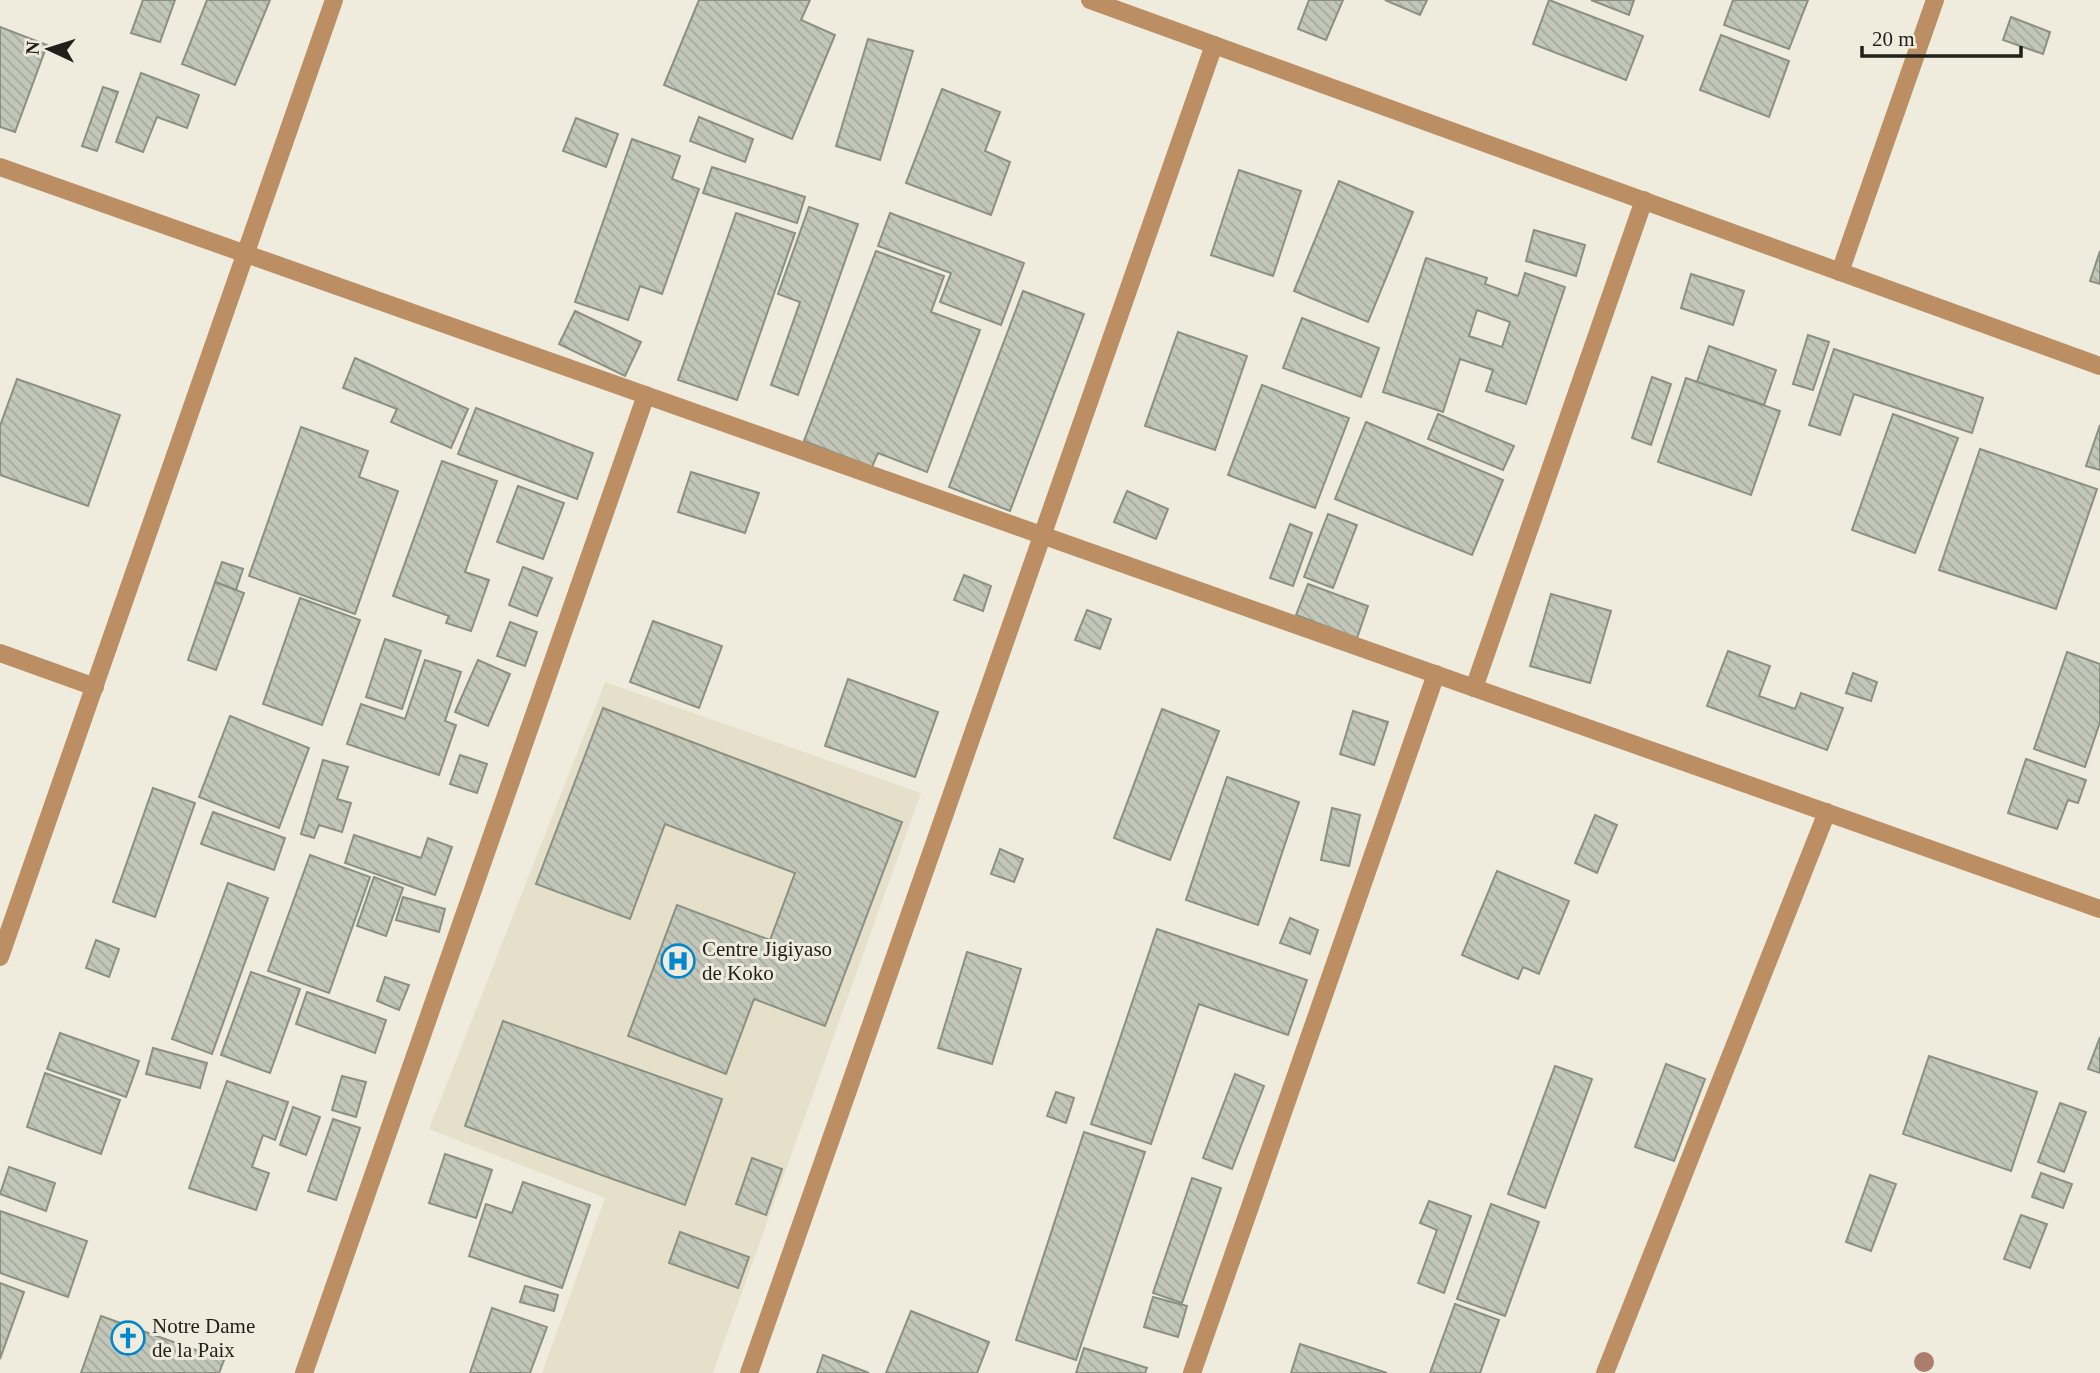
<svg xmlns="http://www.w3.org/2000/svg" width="2100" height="1373" font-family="'Times New Roman',serif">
  <defs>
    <pattern id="building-back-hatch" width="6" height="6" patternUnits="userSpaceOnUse" patternTransform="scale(1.75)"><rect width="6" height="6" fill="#c2c7b9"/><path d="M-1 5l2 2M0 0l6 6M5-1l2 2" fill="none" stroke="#a6aa9e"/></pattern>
  </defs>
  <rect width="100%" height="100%" fill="#efecde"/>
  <path fill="#e6e0cb" d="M605,682L921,793L713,1373H542L605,1198L429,1129Z"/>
  <g fill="url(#building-back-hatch)" stroke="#8b9083" stroke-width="2" fill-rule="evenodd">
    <path d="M143,0H175L160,42L131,33Z"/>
    <path d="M207,0H270L235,85L182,64Z"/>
    <path d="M699,0H810L801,20L835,35L792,139L664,85Z"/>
    <path d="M1309,0H1343L1326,40L1298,29Z"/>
    <path d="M1385,0H1427L1420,15Z"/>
    <path d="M1549,0L1643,36L1626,80L1533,44Z"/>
    <path d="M1591,0H1634L1629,15Z"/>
    <path d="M1733,0H1808L1789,49L1724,25Z"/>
    <path d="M2011,17L2050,32L2043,54L2003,40Z"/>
    <path d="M0,27L47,45L15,132L0,127Z"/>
    <path d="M1721,35L1789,61L1769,117L1700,90Z"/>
    <path d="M868,39L913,51L880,160L836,146Z"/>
    <path d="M141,73L199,95L187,128L157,117L143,152L116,142Z"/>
    <path d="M103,87L118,92L97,151L82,146Z"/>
    <path d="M942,89L1000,112L985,151L1010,162L991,215L906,183Z"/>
    <path d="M699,117L753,139L745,162L690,141Z"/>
    <path d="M576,118L618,134L606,167L563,151Z"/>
    <path d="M632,139L680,156L672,179L699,189L662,294L640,286L628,320L575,302Z"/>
    <path d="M712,167L805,197L797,223L703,193Z"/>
    <path d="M1239,170L1301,191L1273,276L1211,255Z"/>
    <path d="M1339,181L1413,212L1368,322L1294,291Z"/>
    <path d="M809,207L858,224L798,395L771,385L800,302L778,294Z"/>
    <path d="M736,213L795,233L737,400L678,380Z"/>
    <path d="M890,213L1024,263L1001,325L940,302L951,273L878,246Z"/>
    <path d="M1534,230L1585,245L1576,276L1526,261Z"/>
    <path d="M876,251L944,276L931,312L980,330L927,472L878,453L872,467L804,441Z"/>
    <path d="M2100,251V284L2090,281Z"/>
    <path d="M1426,258L1487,278L1485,284L1518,296L1525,273L1565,287L1526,404L1486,391L1493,370L1460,359L1443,412L1383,392ZM1477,310L1510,322L1502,347L1469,336Z"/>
    <path d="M1691,274L1744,291L1733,325L1681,308Z"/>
    <path d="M1023,291L1084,314L1010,511L949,487Z"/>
    <path d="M575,311L641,342L625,376L559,344Z"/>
    <path d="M1302,318L1379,348L1361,397L1283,368Z"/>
    <path d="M1178,332L1247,356L1215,450L1145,426Z"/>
    <path d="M1808,335L1829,342L1813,390L1793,384Z"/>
    <path d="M1709,346L1776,370L1764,405L1697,382Z"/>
    <path d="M1834,349L1983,398L1972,433L1854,394L1840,435L1809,425Z"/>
    <path d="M355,358L468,409L451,448L391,422L397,409L343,388Z"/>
    <path d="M1652,377L1671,384L1651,445L1632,438Z"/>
    <path d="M1686,378L1780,411L1751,495L1658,462Z"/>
    <path d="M17,379L120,415L88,506L0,475V426Z"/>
    <path d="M1262,385L1349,418L1315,508L1228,475Z"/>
    <path d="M476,408L593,453L577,499L458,454Z"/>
    <path d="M1438,414L1514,446L1503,470L1428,439Z"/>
    <path d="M1893,414L1958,438L1915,553L1852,530Z"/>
    <path d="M1366,422L1503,480L1472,555L1335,499Z"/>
    <path d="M2100,425V470L2086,466Z"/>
    <path d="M301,427L368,451L359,477L398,491L355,614L249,576Z"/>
    <path d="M1980,449L2097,489L2056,609L1939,570Z"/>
    <path d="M442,461L497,481L465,572L489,580L471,631L446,623L449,616L393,596Z"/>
    <path d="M691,472L759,493L745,533L678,512Z"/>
    <path d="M518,486L564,503L543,559L497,542Z"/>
    <path d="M1127,491L1168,509L1156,539L1114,522Z"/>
    <path d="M1328,514L1357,525L1333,588L1304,577Z"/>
    <path d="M1290,524L1312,533L1293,586L1270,578Z"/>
    <path d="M222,562L243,569L236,590L215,582Z"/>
    <path d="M523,567L552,578L537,616L509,605Z"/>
    <path d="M964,575L991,586L983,611L954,600Z"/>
    <path d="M215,582L244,593L216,670L188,660Z"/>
    <path d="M1308,584L1368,606L1357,638L1296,615Z"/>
    <path d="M1551,594L1611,611L1590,683L1530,666Z"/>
    <path d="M300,598L360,620L322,725L263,704Z"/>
    <path d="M1087,610L1111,619L1100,649L1075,640Z"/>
    <path d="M653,621L722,646L699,708L630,682Z"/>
    <path d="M510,622L537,632L525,666L497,656Z"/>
    <path d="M385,639L421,651L402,709L366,697Z"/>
    <path d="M1728,651L1770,666L1759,696L1795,709L1801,693L1843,708L1827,750L1707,706Z"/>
    <path d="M2067,652L2100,664V722L2085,767L2034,749Z"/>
    <path d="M425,660L461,672L445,721L456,725L439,775L347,744L361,704L405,719Z"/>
    <path d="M478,660L510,674L488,726L455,712Z"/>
    <path d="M1853,673L1877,682L1871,701L1846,693Z"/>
    <path d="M848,679L938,712L915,777L825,746Z"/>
    <path d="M603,708L902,822L825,1026L754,999L726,1074L628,1036L677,905L770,940L795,873L665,824L630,919L536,884Z"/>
    <path d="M1162,709L1219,731L1170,860L1114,838Z"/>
    <path d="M1353,711L1388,722L1374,765L1340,754Z"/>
    <path d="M230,716L309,748L279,828L199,797Z"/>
    <path d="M460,755L487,764L477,793L450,784Z"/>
    <path d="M2026,759L2086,780L2078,803L2068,800L2057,829L2008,813Z"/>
    <path d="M323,760L348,767L337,799L351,803L342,832L319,825L314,838L301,834Z"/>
    <path d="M1227,777L1299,802L1258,925L1186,900Z"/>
    <path d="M153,788L195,803L155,917L113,902Z"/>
    <path d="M1332,808L1360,815L1349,866L1321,860Z"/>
    <path d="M213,812L285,838L274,870L201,844Z"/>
    <path d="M1595,815L1617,825L1597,873L1575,863Z"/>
    <path d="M354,835L421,858L428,838L452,847L435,895L345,863Z"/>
    <path d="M1000,849L1023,859L1014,882L991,874Z"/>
    <path d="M310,855L370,877L329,993L268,971Z"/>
    <path d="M1497,871L1569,901L1539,974L1523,967L1518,979L1462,955Z"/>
    <path d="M374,877L403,888L386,936L357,926Z"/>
    <path d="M228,883L268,898L212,1054L172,1039Z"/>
    <path d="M403,897L445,909L439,932L396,920Z"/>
    <path d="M1290,918L1318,930L1310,954L1280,943Z"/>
    <path d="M1157,929L1307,980L1288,1035L1199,1004L1151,1144L1091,1124Z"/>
    <path d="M96,940L119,949L109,977L86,968Z"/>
    <path d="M967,952L1021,969L992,1064L938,1048Z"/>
    <path d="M251,972L300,989L270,1073L221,1055Z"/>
    <path d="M385,977L409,985L399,1010L377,1001Z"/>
    <path d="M307,992L386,1020L375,1053L296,1024Z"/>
    <path d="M503,1021L722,1099L685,1205L465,1126Z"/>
    <path d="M60,1033L139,1061L126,1097L47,1069Z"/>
    <path d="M2100,1037V1073L2088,1069Z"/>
    <path d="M153,1048L207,1063L200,1088L146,1074Z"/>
    <path d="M1929,1056L2037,1092L2011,1171L1903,1134Z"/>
    <path d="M1666,1064L1705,1079L1674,1161L1635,1147Z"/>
    <path d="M1555,1066L1592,1079L1545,1208L1508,1194Z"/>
    <path d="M45,1073L120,1100L101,1154L27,1127Z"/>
    <path d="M1235,1074L1264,1086L1232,1169L1203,1158Z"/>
    <path d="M342,1076L366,1082L356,1117L332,1110Z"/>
    <path d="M227,1081L288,1102L275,1140L263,1135L252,1167L269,1173L256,1210L189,1188Z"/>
    <path d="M1056,1092L1074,1098L1066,1123L1047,1116Z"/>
    <path d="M2060,1103L2086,1112L2064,1172L2038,1162Z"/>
    <path d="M293,1107L320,1117L306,1155L280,1145Z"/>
    <path d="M333,1119L360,1128L336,1200L308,1191Z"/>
    <path d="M1084,1132L1145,1152L1076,1360L1016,1340Z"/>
    <path d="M445,1154L492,1170L476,1218L429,1203Z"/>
    <path d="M752,1158L782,1169L766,1215L736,1204Z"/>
    <path d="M9,1167L55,1183L46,1211L0,1194Z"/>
    <path d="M2041,1173L2072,1184L2063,1208L2032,1197Z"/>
    <path d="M1870,1175L1896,1184L1871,1251L1846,1242Z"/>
    <path d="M1192,1178L1221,1188L1182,1303L1153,1293Z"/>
    <path d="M523,1182L590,1205L562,1288L469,1256L486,1204L512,1213Z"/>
    <path d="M1429,1201L1471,1216L1444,1293L1418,1283L1437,1230L1420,1223Z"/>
    <path d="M1491,1204L1539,1222L1505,1316L1457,1299Z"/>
    <path d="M0,1211L87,1241L68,1297L0,1273Z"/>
    <path d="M2021,1215L2047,1224L2030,1268L2004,1259Z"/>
    <path d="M680,1232L749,1257L738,1288L669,1263Z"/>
    <path d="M0,1283L24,1292L0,1359Z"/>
    <path d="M525,1286L558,1295L554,1311L520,1302Z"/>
    <path d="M1153,1297L1187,1306L1178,1337L1144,1327Z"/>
    <path d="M1455,1304L1499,1320L1480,1373H1430Z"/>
    <path d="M492,1308L547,1327L530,1373H470Z"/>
    <path d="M911,1311L989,1342L977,1373H886Z"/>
    <path d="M101,1316L224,1360L219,1373H81Z"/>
    <path d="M1300,1344L1387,1373H1291Z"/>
    <path d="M1084,1348L1147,1368L1145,1373H1076Z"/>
    <path d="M823,1355L869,1373H817Z"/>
  </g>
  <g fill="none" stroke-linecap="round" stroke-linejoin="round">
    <g stroke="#bb8e64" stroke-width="18">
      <path d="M1090,0L2100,366"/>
      <path d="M0,167L2100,909"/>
      <path d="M1840,272L1935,0"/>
      <path d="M0,653L95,687"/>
      <path d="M1474,688L1644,200"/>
      <path d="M0,957L334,0"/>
      <path d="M304,1373L646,395"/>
      <path d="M749,1373L1214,45"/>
      <path d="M1192,1373L1436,674"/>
      <path d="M1605,1373L1827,812"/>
    </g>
  </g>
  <circle fill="#ab7d6c" cx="1924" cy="1362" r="10"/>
  <defs>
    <symbol id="hospital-ring" viewBox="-11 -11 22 22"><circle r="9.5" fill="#efecde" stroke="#0087cd" stroke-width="1.5"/><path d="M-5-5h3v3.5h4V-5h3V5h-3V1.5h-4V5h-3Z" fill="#0087cd"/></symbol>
    <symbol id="church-ring" viewBox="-11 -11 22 22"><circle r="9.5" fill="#efecde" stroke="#0087cd" stroke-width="1.5"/><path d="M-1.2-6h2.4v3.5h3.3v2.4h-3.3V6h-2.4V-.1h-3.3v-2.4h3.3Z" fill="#0087cd"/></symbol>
  </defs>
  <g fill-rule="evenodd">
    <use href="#hospital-ring" x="659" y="942" width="38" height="38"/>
    <use href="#church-ring" x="109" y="1319" width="38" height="38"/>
  </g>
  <g text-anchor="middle" stroke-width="6" stroke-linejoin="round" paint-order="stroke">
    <g font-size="21" fill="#201f1a" stroke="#efecde" text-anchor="start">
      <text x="702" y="956">Centre Jigiyaso<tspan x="702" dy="24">de Koko</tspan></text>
      <text x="152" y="1333">Notre Dame<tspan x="152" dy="24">de la Paix</tspan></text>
    </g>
  </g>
  <g transform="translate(49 49) rotate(274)" stroke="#efecde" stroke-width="5" paint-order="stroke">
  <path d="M0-5L12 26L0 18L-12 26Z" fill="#201f1a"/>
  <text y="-10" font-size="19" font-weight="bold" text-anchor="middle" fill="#201f1a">N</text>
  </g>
  <path d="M1862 46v10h159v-10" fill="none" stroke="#201f1a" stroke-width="3.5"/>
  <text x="1872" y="46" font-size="21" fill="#201f1a" stroke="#efecde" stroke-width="5" paint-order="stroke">20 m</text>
</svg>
